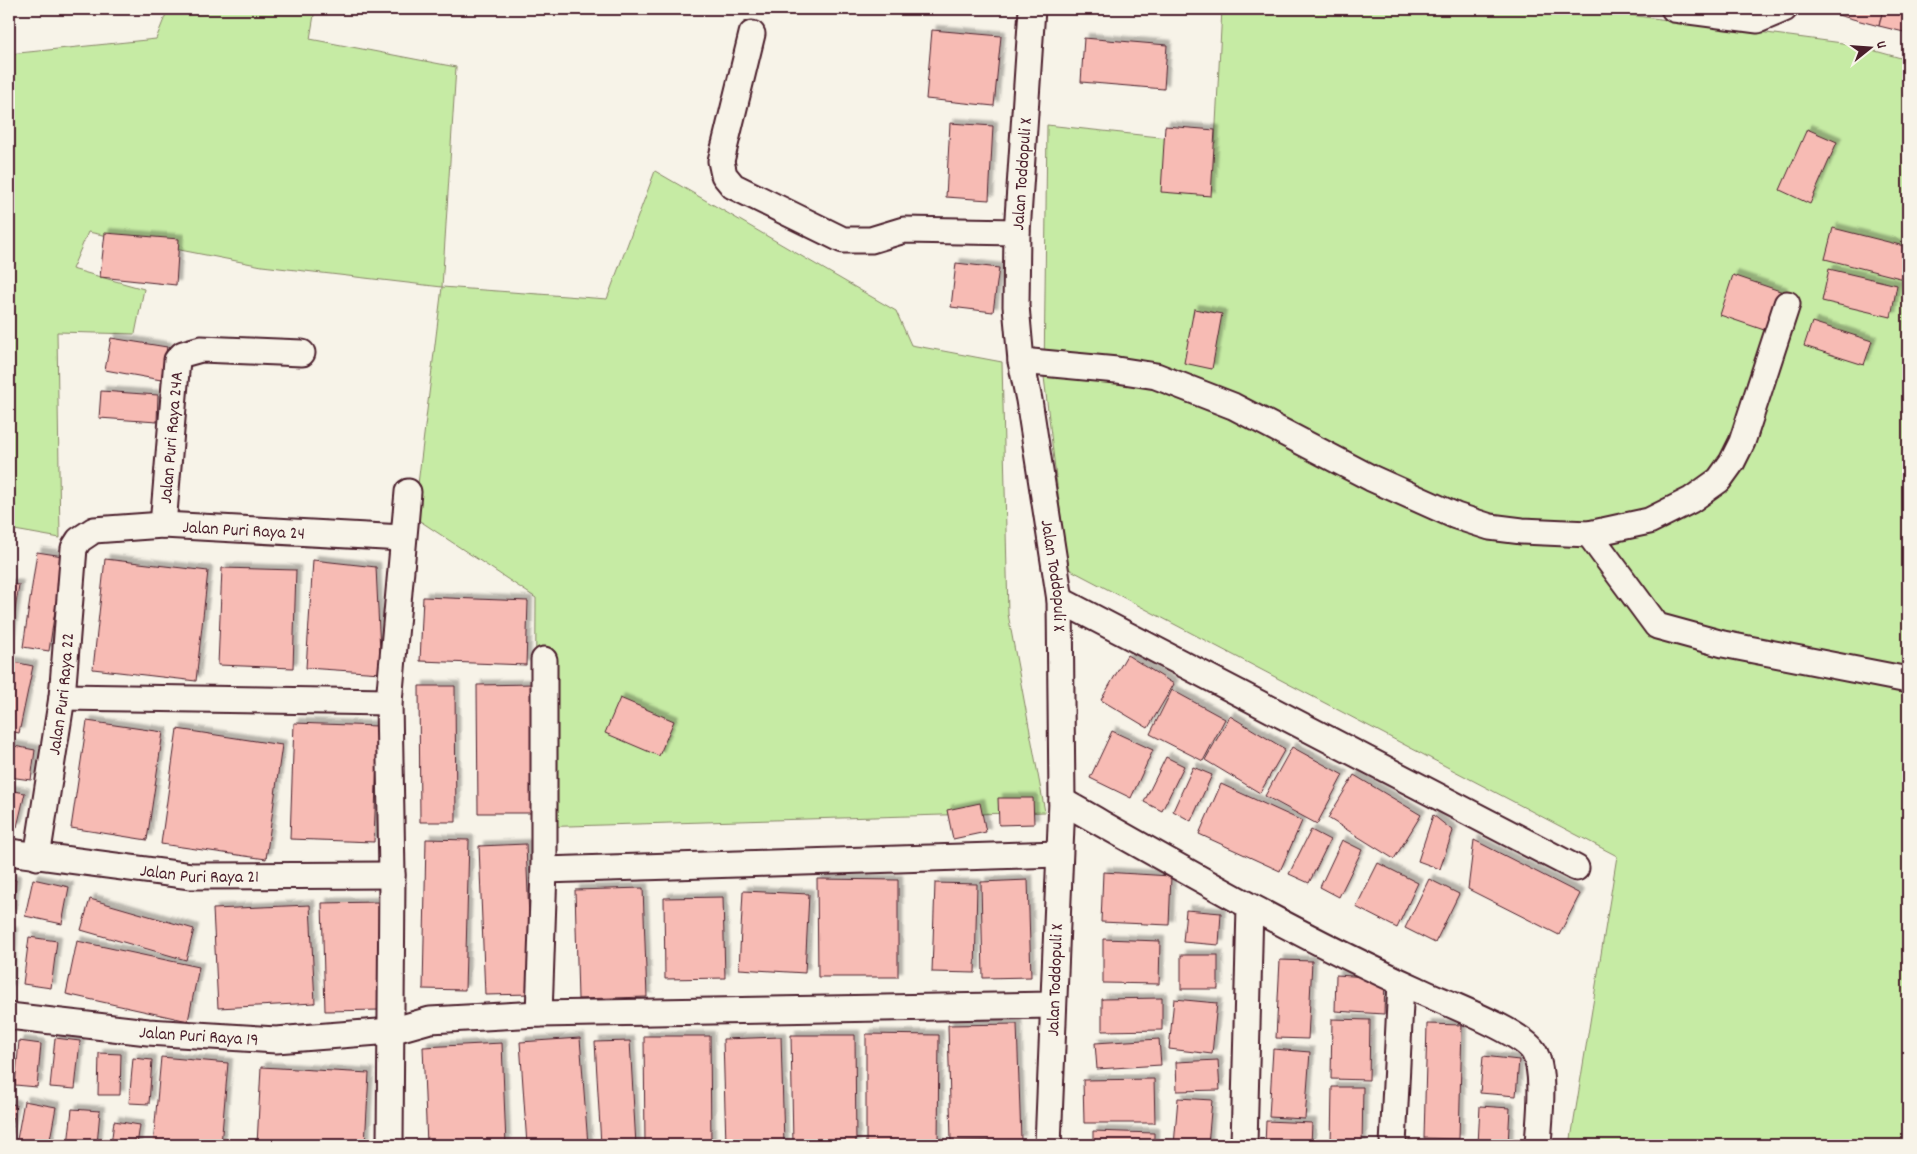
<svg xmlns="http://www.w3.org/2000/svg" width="1917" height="1154" font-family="Dekko,sans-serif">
  <defs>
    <filter id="shadow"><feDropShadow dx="4.5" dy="-4.5" stdDeviation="1" flood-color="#0004"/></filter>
  </defs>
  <rect width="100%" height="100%" fill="#f7f3e8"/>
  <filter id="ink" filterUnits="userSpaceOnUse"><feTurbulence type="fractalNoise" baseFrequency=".02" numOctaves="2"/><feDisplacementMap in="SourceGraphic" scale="10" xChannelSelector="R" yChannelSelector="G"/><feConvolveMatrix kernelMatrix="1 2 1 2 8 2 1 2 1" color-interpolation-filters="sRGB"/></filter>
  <g filter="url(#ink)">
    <g fill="#c6eba4" stroke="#888568">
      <path d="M168,9H315L310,39L456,67L442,287L607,299L655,171L896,311L911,345L1002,362L1008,614L1045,812L535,827L536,598L414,517L442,287L262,266L88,232L72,269L144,289L135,334L57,332L60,538L9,529V54L156,39Z"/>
      <path d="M1222,9H1584L1850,44L1908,60V1145H1570L1617,856L1067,568L1044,377L1047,125L1215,143Z"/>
    </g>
    <g fill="#f7bbb4" stroke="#4a1f2b" filter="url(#shadow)">
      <path d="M1835,9H1883L1879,26L1834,14Z"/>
      <path d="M1883,9H1908V33L1879,26Z"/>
      <path d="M932,30L1001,36L994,106L926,99Z"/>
      <path d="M1084,38L1167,45L1164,89L1081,82Z"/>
      <path d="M950,123L993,126L989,200L946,197Z"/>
      <path d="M1165,126L1215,130L1211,196L1161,192Z"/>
      <path d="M1807,129L1837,142L1810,204L1780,190Z"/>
      <path d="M1833,228L1908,247V261L1904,279L1825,259Z"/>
      <path d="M105,233L179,239L176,285L100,277Z"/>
      <path d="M956,263L999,268L993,312L951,307Z"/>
      <path d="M1829,269L1897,285L1891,317L1822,301Z"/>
      <path d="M1733,275L1783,292L1770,332L1720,315Z"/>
      <path d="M1194,309L1222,314L1212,369L1184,363Z"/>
      <path d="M1812,322L1872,341L1864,365L1804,346Z"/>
      <path d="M111,338L167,347L161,380L105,370Z"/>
      <path d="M101,391L158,395L157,422L99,418Z"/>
      <path d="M37,552L63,556L49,651L23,647Z"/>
      <path d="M105,559L208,571L196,681L93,669Z"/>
      <path d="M313,560L376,567L381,673L306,668Z"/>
      <path d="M222,568L296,570L293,668L218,665Z"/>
      <path d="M9,584L19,585L9,648Z"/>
      <path d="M423,597L528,601L526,665L420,661Z"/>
      <path d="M1127,655L1174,684L1148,728L1101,700Z"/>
      <path d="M9,661L33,666L19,733L9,731Z"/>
      <path d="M533,684L534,813H478L477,685Z"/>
      <path d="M419,686H455L456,822H420Z"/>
      <path d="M1172,690L1225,719L1203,761L1150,734Z"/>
      <path d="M620,698L674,721L659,756L605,733Z"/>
      <path d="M1230,716L1285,749L1260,793L1205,760Z"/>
      <path d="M87,721L163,732L147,840L71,828Z"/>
      <path d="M294,723L378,726L374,842L290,839Z"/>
      <path d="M177,729L282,745L266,859L161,844Z"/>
      <path d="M1112,731L1153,750L1131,798L1090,778Z"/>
      <path d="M9,745L35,750L31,780L9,777Z"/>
      <path d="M1292,747L1343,775L1317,824L1265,796Z"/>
      <path d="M1166,757L1184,766L1162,811L1144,802Z"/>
      <path d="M1193,767L1212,775L1191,821L1173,811Z"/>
      <path d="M1354,775L1421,815L1394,859L1328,818Z"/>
      <path d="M1221,784L1302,821L1280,871L1199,834Z"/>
      <path d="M9,790L25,793L17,827L9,825Z"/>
      <path d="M998,798H1033L1034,824L999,825Z"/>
      <path d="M980,803L986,832L953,839L947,810Z"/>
      <path d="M1433,815L1453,831L1440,869L1418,861Z"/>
      <path d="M1311,830L1330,840L1309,883L1289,874Z"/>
      <path d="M426,839L469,840L465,990L423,989Z"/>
      <path d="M1342,840L1362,850L1339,897L1320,887Z"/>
      <path d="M1474,840L1580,894L1559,935L1468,889Z"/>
      <path d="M526,844L532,994L485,995L479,846Z"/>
      <path d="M1378,863L1418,883L1397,928L1356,907Z"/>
      <path d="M1103,872L1171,876L1169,925L1101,922Z"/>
      <path d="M9,879L16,880L12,914H9Z"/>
      <path d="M33,879L69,887L62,924L25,916Z"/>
      <path d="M817,879L898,880V977H818Z"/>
      <path d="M1429,879L1459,894L1435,943L1405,928Z"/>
      <path d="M1028,880L1031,977L983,978L981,882Z"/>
      <path d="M935,883L977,884L975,973L932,972Z"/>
      <path d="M643,888L647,997L578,999L575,890Z"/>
      <path d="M743,891L809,894L805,973L739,969Z"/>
      <path d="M723,897L725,978L665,979L664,898Z"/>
      <path d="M90,899L194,929L186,960L81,930Z"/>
      <path d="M379,902L381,1010L325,1011L322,903Z"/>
      <path d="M310,905L315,1003L218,1008L213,909Z"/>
      <path d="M1186,910L1221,913L1219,945L1183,942Z"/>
      <path d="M9,932H13L10,990L9,989Z"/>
      <path d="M29,937L57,941L51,988L23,984Z"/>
      <path d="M1103,939L1160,941L1159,984L1103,983Z"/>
      <path d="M77,941L199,967L188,1021L66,994Z"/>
      <rect x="1181" y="955" width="37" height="34"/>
      <path d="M1280,960L1312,961L1308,1039L1276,1038Z"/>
      <path d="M1336,975L1385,978L1384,1014L1335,1011Z"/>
      <path d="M1162,998V1030L1102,1031V999Z"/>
      <path d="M1174,999L1217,1003L1212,1054L1169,1049Z"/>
      <path d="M1332,1019L1370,1020L1369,1080L1331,1079Z"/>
      <path d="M1017,1024L1021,1140L951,1141L948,1025Z"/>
      <path d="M1427,1024L1462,1025L1459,1139L1424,1138Z"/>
      <path d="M866,1034L939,1035L938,1145H866Z"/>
      <path d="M791,1035H855L856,1145H793Z"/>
      <path d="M644,1036H710L711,1145H645Z"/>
      <path d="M781,1037L784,1145H726L723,1039Z"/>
      <path d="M55,1038L80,1041L75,1089L50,1087Z"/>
      <path d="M580,1038L588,1145H527L520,1042Z"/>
      <path d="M1159,1039L1161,1065L1097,1069L1095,1043Z"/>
      <path d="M19,1041L41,1044L37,1087L15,1085Z"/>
      <path d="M630,1041L636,1145H601L595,1042Z"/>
      <path d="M502,1043L506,1145H427L423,1047Z"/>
      <path d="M1273,1049L1310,1052L1305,1119L1269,1117Z"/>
      <path d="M99,1053L121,1054L120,1095H98Z"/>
      <path d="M1483,1056L1519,1060L1516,1096L1480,1093Z"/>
      <path d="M161,1057L228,1063L221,1145H153Z"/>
      <path d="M133,1058L152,1060L149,1104L129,1103Z"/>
      <path d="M1218,1060L1220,1090L1177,1091L1176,1062Z"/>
      <path d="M261,1067L369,1073L365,1145H257Z"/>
      <path d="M1154,1079L1155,1123H1084L1083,1080Z"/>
      <path d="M1332,1087H1363L1362,1145H1331Z"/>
      <path d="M1178,1098L1212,1100L1208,1145H1174Z"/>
      <path d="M24,1101L56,1107L49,1145H16Z"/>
      <path d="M9,1103L16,1105L9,1138Z"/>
      <path d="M1480,1106L1510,1108L1508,1145H1478Z"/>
      <path d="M72,1109L100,1111L97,1145H68Z"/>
      <path d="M114,1121L140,1125L137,1145H111Z"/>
      <path d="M1266,1121L1312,1123L1311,1145H1265Z"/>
      <path d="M1093,1131L1154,1133V1145H1093Z"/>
    </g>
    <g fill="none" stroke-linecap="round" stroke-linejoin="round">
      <defs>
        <g id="street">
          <path id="s1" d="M1032,9L1017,232L1016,306L1021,361L1029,400L1060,600L1062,801L1048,1145"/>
          <path d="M1674,9L1758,20L1784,9"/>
          <path d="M752,34L721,161L724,175L733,186L843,240H871L904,230L1017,232"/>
          <path d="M1021,361L1117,370L1156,376L1233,406L1371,478L1456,516L1490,527L1522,531L1589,534L1649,521L1691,500L1719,480L1732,462L1742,442L1787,304"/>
          <path id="s2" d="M163,525L177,360L183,354L201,349L302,353"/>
          <path d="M1589,534L1657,626L1723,644L1908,680"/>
          <path d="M1060,600L1576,868"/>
          <path d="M62,697L389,702"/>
          <path d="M1062,801C1179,867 1296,935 1418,990C1443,1002 1522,1031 1534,1052C1546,1072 1539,1122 1538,1145"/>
          <path id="s3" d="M9,852L191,876L392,875"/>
          <path id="s4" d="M37,857L62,697L74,548L79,540L94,530L163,525L403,538"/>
          <path d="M544,870L1059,854"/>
          <path d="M539,1014L544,870V660"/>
          <path id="s5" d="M9,1016L148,1032L276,1040L391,1031L430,1020L539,1014L1052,1005"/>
          <path d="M390,1145L392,875L389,702L408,492"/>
          <path d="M1244,1145L1250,907"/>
          <path d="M1393,1145L1401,983"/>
        </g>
      </defs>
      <use href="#street" stroke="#4a1f2b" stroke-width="29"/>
      <use href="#street" stroke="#f7f3e8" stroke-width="25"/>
    </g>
  </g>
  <g text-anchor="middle" stroke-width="4" stroke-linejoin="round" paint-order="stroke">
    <g font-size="18" fill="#4a1f2b" stroke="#f7f3e8">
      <text transform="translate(1021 174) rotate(-86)" y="6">Jalan Toddopuli X</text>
      <text dy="6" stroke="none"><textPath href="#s2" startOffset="88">Jalan Puri Raya 24A</textPath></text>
      <text dy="6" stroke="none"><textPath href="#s4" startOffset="489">Jalan Puri Raya 24</textPath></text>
      <text dy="6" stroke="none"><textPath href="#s1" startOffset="570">Jalan Toddopuli X</textPath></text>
      <text dy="6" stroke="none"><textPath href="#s4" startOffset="165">Jalan Puri Raya 22</textPath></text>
      <text dy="6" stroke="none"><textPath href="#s3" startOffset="192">Jalan Puri Raya 21</textPath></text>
      <text transform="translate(1054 980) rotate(-88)" y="6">Jalan Toddopuli X</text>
      <text dy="6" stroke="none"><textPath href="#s5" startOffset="191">Jalan Puri Raya 19</textPath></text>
    </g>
  </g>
  <rect width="1917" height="1154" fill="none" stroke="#f7f3e8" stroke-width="30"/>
  <rect x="15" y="15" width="1887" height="1124" fill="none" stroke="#4a1f2b" stroke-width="2" filter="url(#ink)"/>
  <g transform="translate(1870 48) rotate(73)" stroke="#f7f3e8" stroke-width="4" paint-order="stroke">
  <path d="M0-4L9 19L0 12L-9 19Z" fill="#4a1f2b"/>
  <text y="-8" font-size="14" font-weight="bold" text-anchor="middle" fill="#4a1f2b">U</text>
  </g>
</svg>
